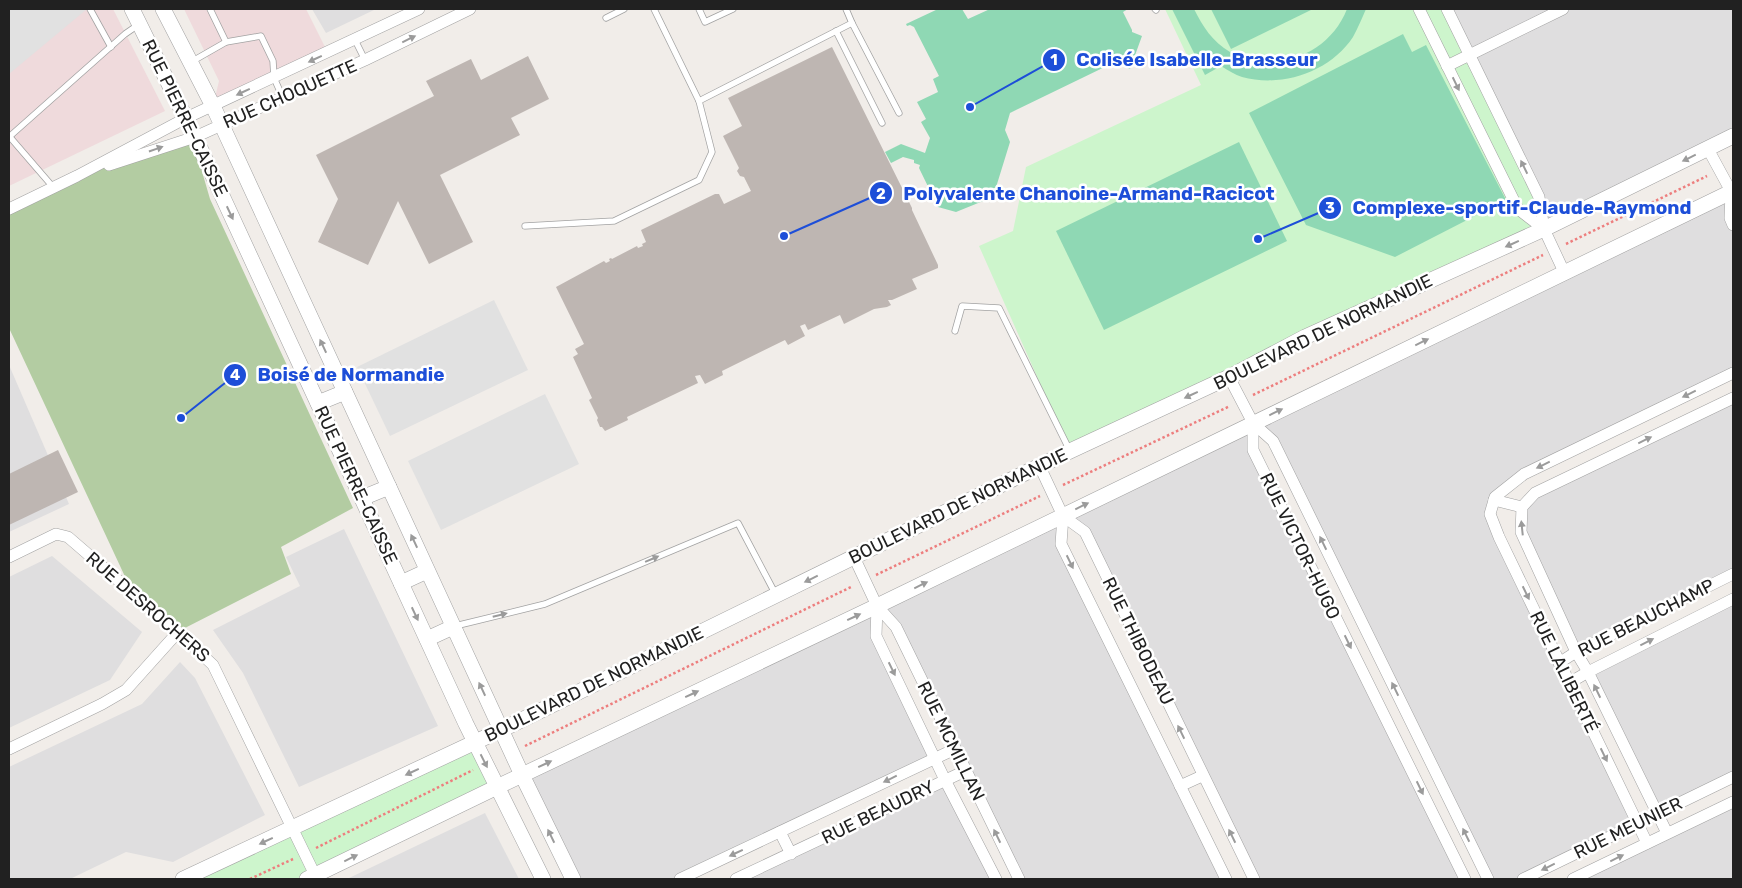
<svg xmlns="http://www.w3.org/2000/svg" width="1742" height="888" font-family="Rubik,sans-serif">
  <rect width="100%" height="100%" fill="#f1ede9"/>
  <g fill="#dfdedf">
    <path d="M312,9H376L326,33Z"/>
    <path d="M1447,9H1733V136L1543,227Z"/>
    <path d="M1733,191V373L1524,474L1495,497L1490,514L1637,822L1523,879H1488L1273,441L1253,423V450L1465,879H1255L1085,532L1063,516L1061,544L1227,879H1019L896,627L877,607L876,637L934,758L680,879H573L522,775Z"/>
    <path d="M9,365L69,504L9,532Z"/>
    <path d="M1733,398V574L1576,652L1521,532L1522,507L1535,493Z"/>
    <path d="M344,529L438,726L299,787L243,673L213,630L300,586L286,557Z"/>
    <path d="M52,556L142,632L110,680L9,728V577Z"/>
    <path d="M1733,599V777L1658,813L1588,672Z"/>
    <path d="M180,662L195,678L265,815L173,862L126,852L70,879H9V767L142,704Z"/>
    <path d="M945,780L996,879H734Z"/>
    <path d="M1733,801V879H1574Z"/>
    <path d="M485,813L519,879H347Z"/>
  </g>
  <g fill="#efdadc">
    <path d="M9,9H113L165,111L9,186Z"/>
    <path d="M184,9H306L328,53L213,106L219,81Z"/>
  </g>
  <path fill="#b3cca2" d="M192,137L210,199L353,508L281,547L291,574L181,630L128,583L9,328V211L98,167Z"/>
  <g fill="#cdf5cc">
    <path d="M1165,9H1445L1549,224L1070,451L979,246L1013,231L1026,167L1201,85Z"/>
    <path d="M474,743L497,787L307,879H183Z"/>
  </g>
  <g fill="#8fd8b4">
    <path d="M938,9H962L968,19L990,9H1128L1123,12L1132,30V32L1142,36L1130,69L1113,63L1010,113L1005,130L1010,142L993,197L956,212L938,207L919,168L920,165L914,163V160L903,157L891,163L885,152L901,144L925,153L930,138L921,122L926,119L917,102L938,92L933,79L939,76L914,27L910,25L907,26L906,24Z"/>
    <path d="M1172,9H1194C1203,27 1212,41 1230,52C1238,57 1249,60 1259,61C1296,66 1333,45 1347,9H1366C1362,18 1358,28 1353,37C1330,72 1282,88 1242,77C1235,75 1228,70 1221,66L1205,75Z"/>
    <path d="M1211,9H1313L1231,49Z"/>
    <path d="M1403,34L1412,52L1426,45L1506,200L1395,257L1306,225L1249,113Z"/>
    <path d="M1239,142L1287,241L1104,330L1056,231Z"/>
  </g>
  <g fill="#e1e1e1">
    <path d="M9,9H87L9,74Z"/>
    <path d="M494,300L528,370L390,436L357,367Z"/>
    <path d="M545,394L579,464L441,530L408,461Z"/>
  </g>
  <g fill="#beb6b2">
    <path d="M832,47L912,208V210L938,265V268L912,279L917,289L892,300H888L891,305L887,307L874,309L844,324L840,315L808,330L805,324L800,326L805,336L788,345L785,340L722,371L723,375L705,384L700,375L695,376L698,383L627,417L628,420L605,431L602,427H600L597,420L598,418L589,400L592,398L573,357L578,354L575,349L584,344L556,287L604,261L606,263L610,261L609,259L611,258L612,259L637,246L638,248L643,246L642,244L646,242L641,230L715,194H719L724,204L751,191L744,177L740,176L737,171L739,168L723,136L742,126L728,98Z"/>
    <path d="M528,56L549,99L511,118L520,135L440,175L473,242L429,264L398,201L368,265L318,242L338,199L316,155L434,96L426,81L471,59L481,80Z"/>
    <path d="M58,450L78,492L9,525V474Z"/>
  </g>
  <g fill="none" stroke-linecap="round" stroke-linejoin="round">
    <defs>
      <g id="service">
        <path d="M90,9L111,47"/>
        <path d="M210,9L226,42"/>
        <path d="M654,9L699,101"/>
        <path d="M699,9L705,22L733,9"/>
        <path d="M1155,9L1156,10"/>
        <path d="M606,18L624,9"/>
        <path d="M852,23L899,113"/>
        <path d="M836,31L882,123"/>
        <path d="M355,40L365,60"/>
        <path d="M191,62L226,42L261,36L273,61L274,78L283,98"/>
        <path d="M9,136L53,187"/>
        <path d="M9,137L125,34L138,25"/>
        <path d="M525,226L614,221L699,180L712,152L699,101L852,23L846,9"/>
        <path d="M955,331L962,306L999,308L1070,451"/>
        <path d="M455,626L545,604L738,523L776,595"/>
      </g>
      <g id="minor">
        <path d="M1419,9L1518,209L1544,229"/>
        <path d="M1447,9L1539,197L1544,229L1565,274"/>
        <path d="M1447,66L1563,9"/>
        <path d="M1708,149L1733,195"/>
        <path d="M109,165L195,137L365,60L470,9"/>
        <path d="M1731,193L1730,218L1733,225"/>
        <path d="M9,209L77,176L186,118L419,9"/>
        <path d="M1229,377L1253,423L1273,441L1488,879"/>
        <path d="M1253,423V450L1465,879"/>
        <path d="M1040,467L1063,516L1061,544L1226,879"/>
        <path d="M1494,500L1522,507"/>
        <path d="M1063,516L1085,532L1254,879"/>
        <path d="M9,557L56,534L68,537L178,632L213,665L315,875"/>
        <path d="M854,557L877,606L896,627L1019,879"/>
        <path d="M877,606L876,636L945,780L996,879"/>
        <path d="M1559,663L1576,652L1733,574"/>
        <path d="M1569,683L1588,672L1733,599"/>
        <path d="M9,749L102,704L126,690L178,632"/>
        <path d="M1180,786L1202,776"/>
        <path d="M780,832L791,854"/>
        <path d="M1667,833L1588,672L1576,652L1521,532L1522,507L1535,493L1733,398"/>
        <path d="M1647,843L1499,537L1490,514L1495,497L1524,474L1733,373"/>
        <path d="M680,879L955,749"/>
        <path d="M736,879L965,771"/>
        <path d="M1523,879L1733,777"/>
        <path d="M1573,879L1733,802"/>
      </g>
      <g id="tertiary">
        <path d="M132,9L195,137L466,724L543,879"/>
        <path d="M163,9L213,106L522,775L573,879"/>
        <path d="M318,403L345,392"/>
        <path d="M362,498L389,487"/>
        <path d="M401,583L427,571"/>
        <path d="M427,639L453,627"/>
        <path d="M183,879L501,730L1070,451L1229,377L1305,337L1544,229L1733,136"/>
        <path d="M307,879L497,787L877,606L1733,191"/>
      </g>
    </defs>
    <use href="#service" stroke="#a2a2a2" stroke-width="7"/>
    <use href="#minor" stroke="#a2a2a2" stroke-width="12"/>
    <use href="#tertiary" stroke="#a2a2a2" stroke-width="16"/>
    <g stroke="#ed7e7e" stroke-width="2.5" stroke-dasharray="2.5 2.5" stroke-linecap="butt">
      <path d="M1566,244L1707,176"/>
      <path d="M1253,395L1543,255"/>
      <path d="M1063,485L1230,406"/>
      <path d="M876,575L1040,496"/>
      <path d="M525,746L853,586"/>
      <path d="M316,848L473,770"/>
      <path d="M250,879L293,859"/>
    </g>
    <use href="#service" stroke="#fff" stroke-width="5.5"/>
    <use href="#minor" stroke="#fff" stroke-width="11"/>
    <use href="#tertiary" stroke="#fff" stroke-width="15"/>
  </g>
  <defs><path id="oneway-solid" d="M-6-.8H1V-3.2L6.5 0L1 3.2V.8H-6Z" transform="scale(1.25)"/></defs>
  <g fill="#9b9b9b">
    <use href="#oneway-solid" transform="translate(409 39) rotate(-26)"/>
    <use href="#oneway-solid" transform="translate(315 59) rotate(155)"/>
    <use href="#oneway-solid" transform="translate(1456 84) rotate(64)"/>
    <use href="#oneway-solid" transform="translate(243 92) rotate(155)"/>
    <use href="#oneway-solid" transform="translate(156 149) rotate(-19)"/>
    <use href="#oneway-solid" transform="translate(1689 158) rotate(154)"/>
    <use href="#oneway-solid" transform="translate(1524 167) rotate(-116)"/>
    <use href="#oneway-solid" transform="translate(230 213) rotate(65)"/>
    <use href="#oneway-solid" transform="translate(1512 244) rotate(156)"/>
    <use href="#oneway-solid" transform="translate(1422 342) rotate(-26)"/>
    <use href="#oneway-solid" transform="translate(323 346) rotate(-115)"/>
    <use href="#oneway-solid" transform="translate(1689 394) rotate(154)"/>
    <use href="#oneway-solid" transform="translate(1191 395) rotate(155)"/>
    <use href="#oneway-solid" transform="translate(1276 412) rotate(-26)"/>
    <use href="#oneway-solid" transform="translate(1645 440) rotate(-26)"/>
    <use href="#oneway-solid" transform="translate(1543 465) rotate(154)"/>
    <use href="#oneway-solid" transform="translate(1082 506) rotate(-26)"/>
    <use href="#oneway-solid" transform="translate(1522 528) rotate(-96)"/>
    <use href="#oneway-solid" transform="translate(414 541) rotate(-115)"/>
    <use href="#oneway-solid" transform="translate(1323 543) rotate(-116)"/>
    <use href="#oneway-solid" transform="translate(652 559) rotate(-23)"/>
    <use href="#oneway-solid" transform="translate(1070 562) rotate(64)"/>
    <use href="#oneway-solid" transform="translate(811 579) rotate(154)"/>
    <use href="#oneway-solid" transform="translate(921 585) rotate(-26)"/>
    <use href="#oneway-solid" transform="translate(1526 593) rotate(64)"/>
    <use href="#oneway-solid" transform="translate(415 614) rotate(65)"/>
    <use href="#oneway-solid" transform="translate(500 615) rotate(-14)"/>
    <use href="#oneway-solid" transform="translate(854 617) rotate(-25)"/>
    <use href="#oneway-solid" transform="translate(1348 642) rotate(64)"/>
    <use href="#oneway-solid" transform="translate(1647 642) rotate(-27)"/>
    <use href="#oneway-solid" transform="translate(892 669) rotate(64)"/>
    <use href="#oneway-solid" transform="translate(482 689) rotate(-115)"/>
    <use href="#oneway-solid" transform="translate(1395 689) rotate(-116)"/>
    <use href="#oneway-solid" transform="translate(1597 691) rotate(-116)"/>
    <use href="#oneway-solid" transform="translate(692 694) rotate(-25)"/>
    <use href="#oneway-solid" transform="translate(1181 732) rotate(-116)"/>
    <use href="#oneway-solid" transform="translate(1604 755) rotate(64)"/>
    <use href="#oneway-solid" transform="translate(484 761) rotate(63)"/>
    <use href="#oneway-solid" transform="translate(545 764) rotate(-25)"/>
    <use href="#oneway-solid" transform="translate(412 772) rotate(155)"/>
    <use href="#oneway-solid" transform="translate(890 779) rotate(154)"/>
    <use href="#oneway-solid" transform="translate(1420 788) rotate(64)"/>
    <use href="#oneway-solid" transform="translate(1466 835) rotate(-116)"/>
    <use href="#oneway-solid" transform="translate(551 836) rotate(-116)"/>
    <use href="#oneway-solid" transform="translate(997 836) rotate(-116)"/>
    <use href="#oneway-solid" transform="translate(1232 836) rotate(-116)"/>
    <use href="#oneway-solid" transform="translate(266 841) rotate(155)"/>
    <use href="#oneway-solid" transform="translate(736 853) rotate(155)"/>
    <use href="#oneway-solid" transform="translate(351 858) rotate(-26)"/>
    <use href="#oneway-solid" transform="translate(1617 858) rotate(-26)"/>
    <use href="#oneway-solid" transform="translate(1548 867) rotate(154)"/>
  </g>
  <g text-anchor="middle" stroke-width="5" stroke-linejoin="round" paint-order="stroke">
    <g font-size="18" fill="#212121" stroke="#fff">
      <text transform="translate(290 94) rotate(-24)" y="6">RUE CHOQUETTE</text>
      <text transform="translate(185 118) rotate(64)" y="6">RUE PIERRE-CAISSE</text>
      <text transform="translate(1323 332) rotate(-26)" y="6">BOULEVARD DE NORMANDIE</text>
      <text transform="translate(356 485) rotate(65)" y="6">RUE PIERRE-CAISSE</text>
      <text transform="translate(958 506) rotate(-26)" y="6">BOULEVARD DE NORMANDIE</text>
      <text transform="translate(1300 546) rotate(64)" y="6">RUE VICTOR-HUGO</text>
      <text transform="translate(148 607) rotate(41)" y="6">RUE DESROCHERS</text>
      <text transform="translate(1646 618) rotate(-27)" y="6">RUE BEAUCHAMP</text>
      <text transform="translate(1138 641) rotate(64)" y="6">RUE THIBODEAU</text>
      <text transform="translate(1564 672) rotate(64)" y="6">RUE LALIBERTÉ</text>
      <text transform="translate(594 684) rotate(-26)" y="6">BOULEVARD DE NORMANDIE</text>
      <text transform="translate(951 741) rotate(64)" y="6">RUE MCMILLAN</text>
      <text transform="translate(878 812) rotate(-26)" y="6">RUE BEAUDRY</text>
      <text transform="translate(1628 828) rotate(-26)" y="6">RUE MEUNIER</text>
    </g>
  </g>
  <path fill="none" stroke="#1d4ed8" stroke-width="2" d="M970 107L1054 60M784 236L881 193M1258 239L1330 208M181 418L235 375"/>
  <g fill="#1d4ed8" stroke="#fff" stroke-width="2">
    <circle cx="970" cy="107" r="5"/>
    <circle cx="784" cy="236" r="5"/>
    <circle cx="1258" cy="239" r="5"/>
    <circle cx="181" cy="418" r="5"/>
    <circle cx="1054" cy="60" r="12"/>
    <circle cx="881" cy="193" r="12"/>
    <circle cx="1330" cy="208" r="12"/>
    <circle cx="235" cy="375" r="12"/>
  </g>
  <g font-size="15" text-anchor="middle" font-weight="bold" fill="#fff">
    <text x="1054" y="65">1</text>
    <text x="881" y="199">2</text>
    <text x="1330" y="213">3</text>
    <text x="235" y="380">4</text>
  </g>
  <g font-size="19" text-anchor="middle" font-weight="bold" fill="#1d4ed8" stroke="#fff" stroke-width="5" stroke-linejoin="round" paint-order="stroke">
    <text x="1197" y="66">Colisée Isabelle-Brasseur</text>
    <text x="1089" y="200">Polyvalente Chanoine-Armand-Racicot</text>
    <text x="1522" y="214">Complexe-sportif-Claude-Raymond</text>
    <text x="351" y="381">Boisé de Normandie</text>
  </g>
  <rect width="1742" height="888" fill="none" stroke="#212121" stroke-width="20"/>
</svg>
